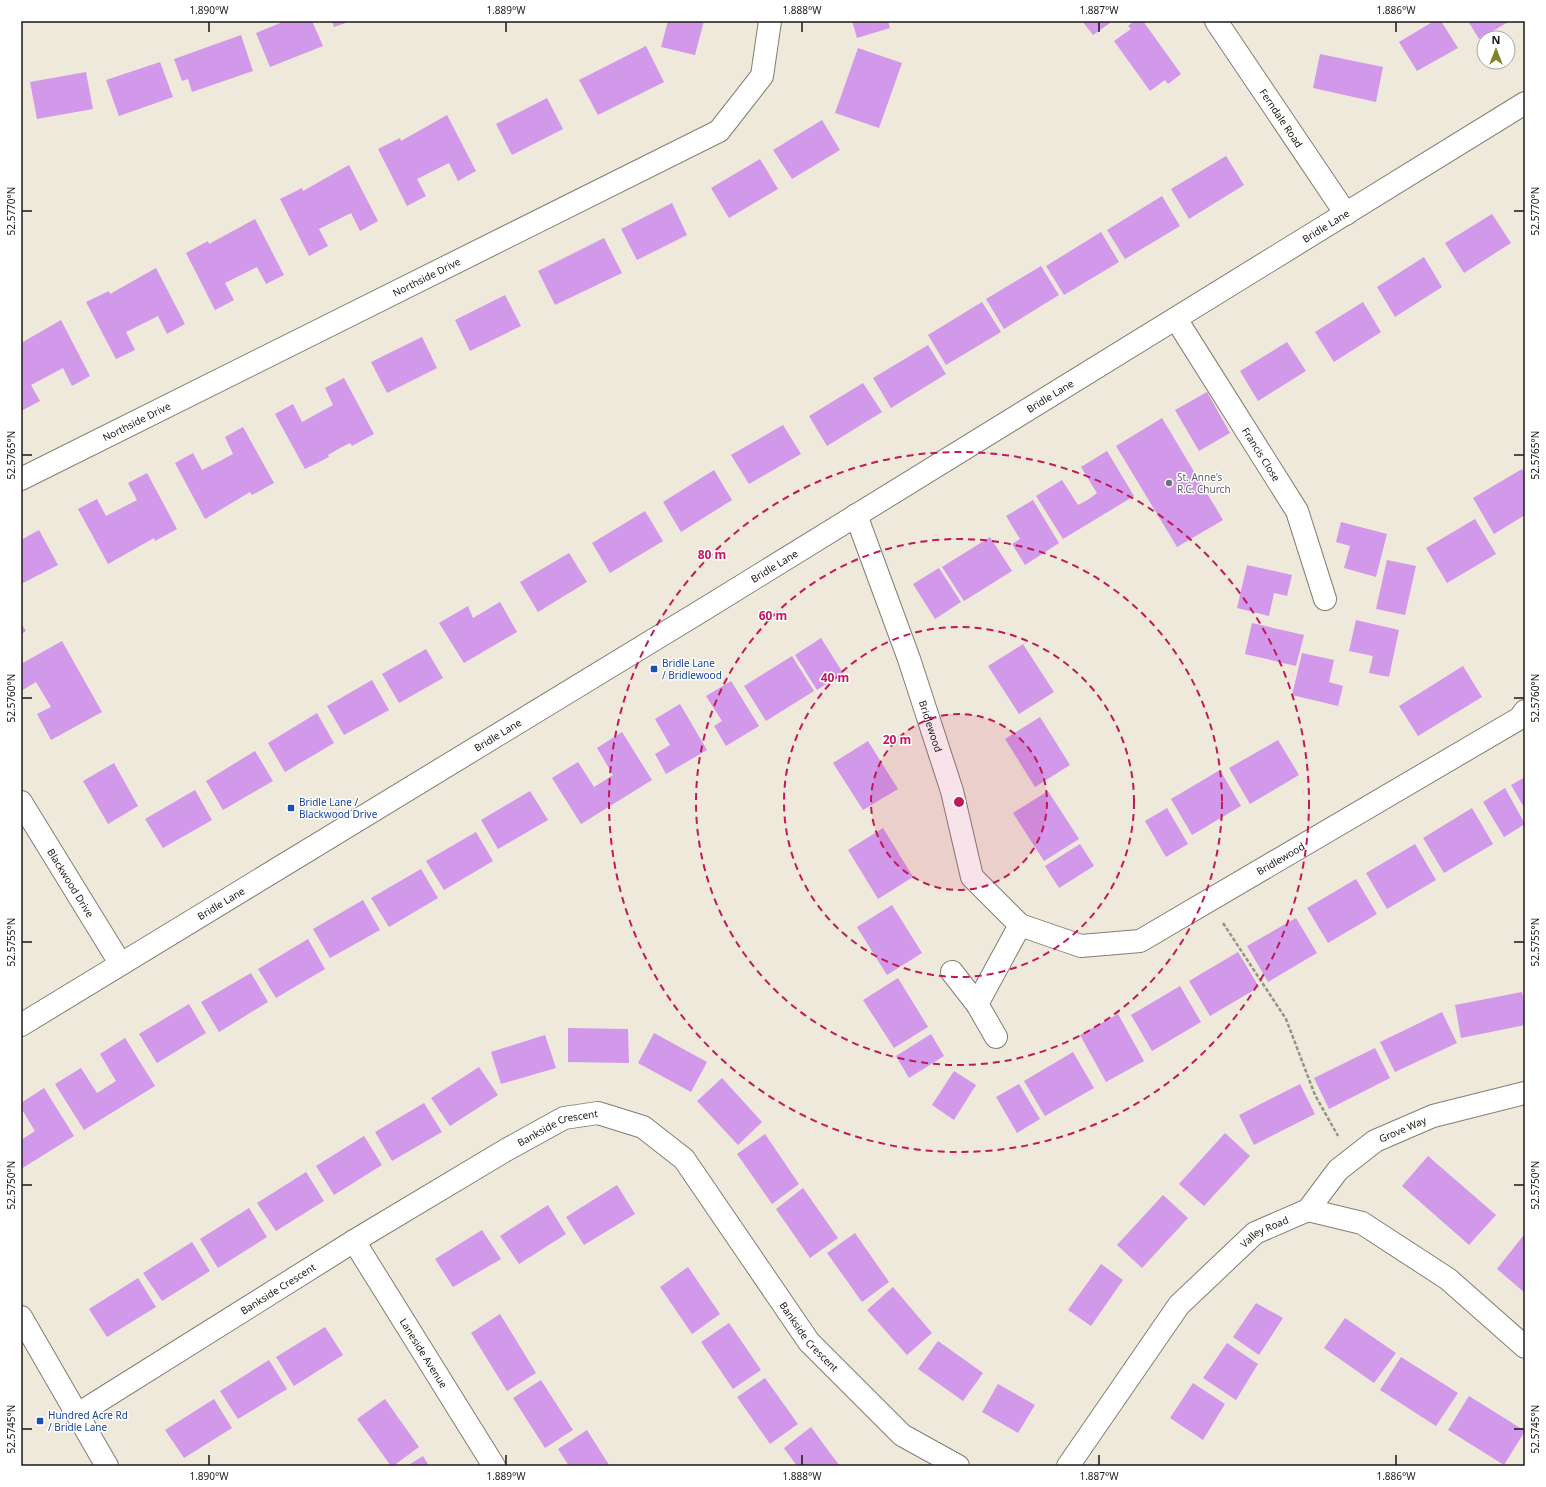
<svg xmlns="http://www.w3.org/2000/svg" width="1546" height="1487" font-family="'Noto Sans',sans-serif">
  <rect width="100%" height="100%" fill="#efe9db"/>
  <g fill="#d298ea">
    <path d="M285,21H312L323,46L270,67L256,33Z"/>
    <path d="M332,21H351L334,27Z"/>
    <path d="M668,21H704L695,55L661,47Z"/>
    <path d="M852,21H888L890,28L857,38Z"/>
    <path d="M1082,21H1113L1093,35Z"/>
    <path d="M1134,21H1143L1181,74L1168,84L1165,80L1150,91L1114,41L1131,29L1128,26Z"/>
    <path d="M1434,21H1441L1458,48L1417,71L1399,42Z"/>
    <path d="M1468,21H1510L1479,39Z"/>
    <path d="M241,35L253,71L192,92L188,79L182,81L174,59Z"/>
    <path d="M646,46L664,82L598,115L579,80Z"/>
    <path d="M858,48L902,63L879,128L835,113Z"/>
    <path d="M1320,54L1383,67L1376,102L1313,88Z"/>
    <path d="M160,62L173,97L119,116L106,80Z"/>
    <path d="M86,72L93,109L37,119L30,82Z"/>
    <path d="M547,98L563,129L512,155L496,124Z"/>
    <path d="M447,115L476,171L458,181L449,163L417,179L426,196L407,206L378,149L400,138L401,141Z"/>
    <path d="M822,120L840,150L792,179L773,150Z"/>
    <path d="M1226,156L1244,185L1189,219L1171,189Z"/>
    <path d="M760,159L778,189L729,218L711,188Z"/>
    <path d="M349,165L378,221L360,231L351,213L319,229L328,246L309,256L280,199L302,188L303,191Z"/>
    <path d="M1162,196L1180,226L1125,259L1107,230Z"/>
    <path d="M672,203L687,235L637,260L621,229Z"/>
    <path d="M1492,214L1511,243L1464,273L1445,243Z"/>
    <path d="M255,219L284,275L266,284L257,267L225,283L234,300L215,310L186,253L208,241L209,244Z"/>
    <path d="M1101,232L1119,262L1064,295L1046,266Z"/>
    <path d="M604,238L622,273L555,305L538,271Z"/>
    <path d="M1424,257L1442,287L1395,317L1377,287Z"/>
    <path d="M1041,266L1059,295L1004,329L986,299Z"/>
    <path d="M156,268L185,324L167,334L158,316L126,332L135,350L116,359L86,302L109,291L110,294Z"/>
    <path d="M505,295L521,326L470,351L455,320Z"/>
    <path d="M982,302L1001,332L946,365L928,335Z"/>
    <path d="M1363,302L1381,332L1334,362L1315,332Z"/>
    <path d="M61,320L90,376L72,386L63,368L31,385L40,401L21,411V343Z"/>
    <path d="M422,337L437,368L387,393L371,362Z"/>
    <path d="M1287,342L1306,371L1258,401L1240,371Z"/>
    <path d="M928,345L946,374L891,408L873,378Z"/>
    <path d="M344,378L374,434L352,446L350,443L340,448L328,455L329,457L305,469L275,414L293,404L302,422L333,405L325,388Z"/>
    <path d="M863,383L882,412L827,446L809,416Z"/>
    <path d="M1207,392L1230,433L1199,451L1175,410Z"/>
    <path d="M1162,418L1223,520L1177,547L1116,446Z"/>
    <path d="M783,425L801,454L749,484L731,455Z"/>
    <path d="M243,427L274,483L252,495L250,492L205,519L175,463L193,453L202,470L220,461L233,454L225,437Z"/>
    <path d="M1107,451L1134,496L1063,539L1036,496L1062,480L1078,505L1089,499L1097,493L1081,467Z"/>
    <path d="M1522,469L1525,474V515L1494,534L1473,498Z"/>
    <path d="M714,470L732,500L681,532L663,502Z"/>
    <path d="M147,473L177,529L155,541L154,538L108,564L78,509L97,499L106,516L137,500L128,483Z"/>
    <path d="M1033,500L1059,543L1025,565L1012,544L1020,539L1006,516Z"/>
    <path d="M645,511L663,541L610,573L592,543Z"/>
    <path d="M1475,519L1496,554L1447,583L1426,548Z"/>
    <path d="M1341,522L1387,534L1376,577L1344,568L1350,546L1336,542Z"/>
    <path d="M39,530L58,565L21,584V540Z"/>
    <path d="M990,537L1012,571L964,601L942,567Z"/>
    <path d="M569,553L587,582L538,612L520,582Z"/>
    <path d="M1387,560L1416,566L1405,615L1376,609Z"/>
    <path d="M1247,565L1292,575L1287,596L1274,593L1269,616L1237,608Z"/>
    <path d="M939,568L961,602L935,619L913,584Z"/>
    <path d="M500,602L517,632L464,663L439,623L468,606L473,618Z"/>
    <path d="M1356,620L1399,630L1389,677L1369,673L1373,656L1349,651Z"/>
    <path d="M21,623L26,631L21,634Z"/>
    <path d="M1252,623L1304,635L1296,666L1245,654Z"/>
    <path d="M821,638L843,673L817,690L795,655Z"/>
    <path d="M62,641L102,712L51,740L37,714L51,707L36,682L21,691V664Z"/>
    <path d="M1023,644L1054,692L1019,714L988,666Z"/>
    <path d="M426,649L443,678L399,703L382,674Z"/>
    <path d="M1302,653L1334,660L1329,682L1343,686L1338,706L1292,695Z"/>
    <path d="M792,656L814,691L766,721L744,686Z"/>
    <path d="M1463,666L1482,697L1418,736L1399,706Z"/>
    <path d="M372,680L389,710L344,735L327,706Z"/>
    <path d="M731,681L759,726L726,746L714,726L722,721L706,696Z"/>
    <path d="M680,704L707,750L666,774L655,754L670,745L655,719Z"/>
    <path d="M317,713L334,743L285,772L268,743Z"/>
    <path d="M1040,717L1070,765L1035,787L1005,739Z"/>
    <path d="M622,732L652,780L581,824L552,778L578,762L594,787L613,775L597,748Z"/>
    <path d="M1278,740L1299,775L1250,804L1229,768Z"/>
    <path d="M868,741L898,789L863,810L833,763Z"/>
    <path d="M255,751L273,781L223,810L206,781Z"/>
    <path d="M114,763L138,806L108,824L83,781Z"/>
    <path d="M1220,770L1241,806L1192,835L1171,799Z"/>
    <path d="M1525,777V809L1511,785Z"/>
    <path d="M1505,788L1525,824L1504,837L1483,802Z"/>
    <path d="M195,790L212,820L163,848L145,819Z"/>
    <path d="M530,791L548,820L498,849L481,820Z"/>
    <path d="M1048,791L1079,839L1044,861L1013,813Z"/>
    <path d="M1167,808L1188,844L1166,857L1145,821Z"/>
    <path d="M1472,808L1493,844L1444,873L1423,838Z"/>
    <path d="M883,828L913,877L878,899L848,850Z"/>
    <path d="M476,832L493,861L444,890L426,861Z"/>
    <path d="M1080,844L1094,866L1059,888L1045,866Z"/>
    <path d="M1415,844L1436,880L1387,909L1366,873Z"/>
    <path d="M421,869L438,898L389,927L371,898Z"/>
    <path d="M1356,879L1377,914L1328,943L1307,908Z"/>
    <path d="M363,900L380,930L330,958L313,929Z"/>
    <path d="M892,905L922,953L887,975L857,927Z"/>
    <path d="M1296,918L1317,953L1268,982L1247,946Z"/>
    <path d="M308,939L325,969L276,998L258,969Z"/>
    <path d="M1238,952L1259,987L1210,1016L1189,981Z"/>
    <path d="M251,973L268,1002L219,1032L201,1002Z"/>
    <path d="M898,978L928,1027L894,1048L863,1000Z"/>
    <path d="M1180,986L1201,1022L1152,1051L1131,1015Z"/>
    <path d="M1522,992L1525,1008V1025L1461,1038L1455,1005Z"/>
    <path d="M189,1004L206,1033L157,1063L139,1034Z"/>
    <path d="M1442,1012L1457,1043L1395,1072L1380,1042Z"/>
    <path d="M1118,1014L1144,1061L1106,1082L1080,1035Z"/>
    <path d="M568,1028L628,1029L629,1063L568,1062Z"/>
    <path d="M654,1033L707,1062L691,1092L638,1063Z"/>
    <path d="M931,1034L944,1056L909,1078L896,1056Z"/>
    <path d="M545,1035L556,1068L501,1084L491,1052Z"/>
    <path d="M125,1038L155,1086L84,1130L55,1084L81,1068L97,1093L116,1081L100,1054Z"/>
    <path d="M1375,1048L1390,1078L1329,1109L1314,1078Z"/>
    <path d="M1073,1052L1094,1088L1045,1116L1024,1081Z"/>
    <path d="M479,1067L498,1095L450,1126L431,1098Z"/>
    <path d="M954,1071L976,1085L954,1120L932,1105Z"/>
    <path d="M722,1078L762,1122L738,1145L697,1101Z"/>
    <path d="M1019,1084L1040,1119L1017,1133L996,1097Z"/>
    <path d="M1300,1084L1315,1114L1254,1145L1239,1115Z"/>
    <path d="M44,1088L74,1136L21,1169V1140L35,1131L21,1108V1103Z"/>
    <path d="M424,1103L442,1132L392,1161L375,1132Z"/>
    <path d="M1225,1133L1250,1156L1204,1206L1179,1184Z"/>
    <path d="M765,1134L799,1184L772,1204L737,1154Z"/>
    <path d="M364,1136L382,1165L334,1195L316,1166Z"/>
    <path d="M1428,1156L1496,1215L1469,1245L1402,1186Z"/>
    <path d="M306,1172L324,1201L276,1231L257,1203Z"/>
    <path d="M617,1185L635,1214L584,1245L566,1217Z"/>
    <path d="M803,1188L838,1238L810,1258L776,1209Z"/>
    <path d="M1163,1195L1188,1218L1142,1268L1117,1245Z"/>
    <path d="M548,1205L566,1234L519,1264L500,1236Z"/>
    <path d="M249,1208L267,1237L218,1268L200,1239Z"/>
    <path d="M482,1230L501,1259L453,1287L435,1259Z"/>
    <path d="M855,1233L889,1282L862,1302L827,1253Z"/>
    <path d="M1523,1236L1525,1237V1293L1497,1269Z"/>
    <path d="M192,1242L210,1271L162,1301L143,1273Z"/>
    <path d="M1101,1264L1123,1280L1091,1326L1068,1310Z"/>
    <path d="M688,1267L720,1314L692,1334L660,1287Z"/>
    <path d="M138,1278L156,1307L107,1337L89,1309Z"/>
    <path d="M893,1287L932,1333L907,1355L867,1310Z"/>
    <path d="M1256,1303L1283,1318L1259,1355L1233,1337Z"/>
    <path d="M500,1314L536,1373L507,1391L471,1333Z"/>
    <path d="M1345,1318L1396,1353L1374,1383L1324,1348Z"/>
    <path d="M729,1323L761,1370L733,1389L701,1342Z"/>
    <path d="M325,1327L343,1355L294,1386L276,1357Z"/>
    <path d="M938,1341L983,1373L963,1401L918,1369Z"/>
    <path d="M1227,1343L1258,1364L1236,1400L1203,1378Z"/>
    <path d="M1401,1357L1458,1393L1436,1426L1380,1390Z"/>
    <path d="M269,1360L287,1389L238,1419L220,1391Z"/>
    <path d="M765,1378L798,1424L770,1444L737,1397Z"/>
    <path d="M541,1380L573,1430L545,1448L513,1398Z"/>
    <path d="M1193,1383L1225,1404L1203,1440L1170,1418Z"/>
    <path d="M998,1384L1035,1405L1018,1433L982,1412Z"/>
    <path d="M1469,1396L1525,1431L1504,1465L1448,1430Z"/>
    <path d="M214,1399L232,1428L184,1458L165,1430Z"/>
    <path d="M385,1399L419,1447L393,1466H391L357,1419Z"/>
    <path d="M811,1427L827,1449L840,1466H797L784,1448Z"/>
    <path d="M587,1430L604,1457L610,1466H569L558,1449Z"/>
    <path d="M423,1456L429,1466H407Z"/>
  </g>
  <g fill="none" stroke-linecap="round" stroke-linejoin="round">
    <defs>
      <g id="minor">
        <path id="s1" d="M1216,21L1346,214"/>
        <path id="s2" d="M1176,319L1297,511L1325,599"/>
        <path id="s3" d="M21,479L719,131L762,76L770,21"/>
        <path id="s4" d="M856,515L909,659L952,791L972,877L1020,925L1081,946L1140,941L1520,718L1525,711"/>
        <path id="s5" d="M21,802L120,963"/>
        <path d="M952,972L977,1004L996,1037"/>
        <path d="M977,1004L1020,925"/>
        <path id="s6" d="M21,1025L706,608L1525,103"/>
        <path id="s7" d="M1308,1210L1338,1170L1375,1141L1433,1116L1525,1093"/>
        <path id="s8" d="M354,1241L494,1466"/>
        <path d="M21,1317L107,1466"/>
        <path id="s9" d="M78,1414L354,1241L506,1150L564,1118L598,1113L643,1127L684,1159L809,1342L902,1435L958,1466"/>
        <path id="s10" d="M1068,1466L1179,1305L1255,1233L1308,1210L1362,1223L1448,1279L1525,1347"/>
      </g>
    </defs>
    <use href="#minor" stroke="#847e72" stroke-width="24"/>
    <path stroke="#989389" stroke-width="2.5" stroke-dasharray="4 2" stroke-linecap="butt" d="M1223,923L1286,1019L1315,1095L1338,1136"/>
    <use href="#minor" stroke="#fff" stroke-width="22"/>
  </g>
  <path fill="none" stroke="#1a1813" stroke-width="1.5" d="M209,22V32M506,22V32M802,22V32M1099,22V32M1396,22V32M22,211H32M1514,211H1524M22,455H32M1514,455H1524M22,698H32M1514,698H1524M22,942H32M1514,942H1524M22,1185H32M1514,1185H1524M22,1429H32M1514,1429H1524M209,1455V1465M506,1455V1465M802,1455V1465M1099,1455V1465M1396,1455V1465"/>
  <circle cx="959" cy="802" r="88" fill="#c2185b" fill-opacity=".12"/>
  <g fill="none" stroke="#c2185b" stroke-width="2" stroke-dasharray="7 5">
    <circle cx="959" cy="802" r="88"/>
    <circle cx="959" cy="802" r="175"/>
    <circle cx="959" cy="802" r="263"/>
    <circle cx="959" cy="802" r="350"/>
  </g>
  <circle fill="#6b7280" stroke="#fff" stroke-width="1.5" cx="1169" cy="483" r="4"/>
  <g fill="#1a4fb4" stroke="#fff" stroke-width="1.5">
    <rect x="650" y="665" width="8" height="8" rx="2"/>
    <rect x="287" y="804" width="8" height="8" rx="2"/>
    <rect x="36" y="1417" width="8" height="8" rx="2"/>
  </g>
  <g text-anchor="middle" stroke-width="3" stroke-linejoin="round" paint-order="stroke">
    <g font-size="10" fill="#1a1813" stroke="#fff">
      <text dy="4" stroke="none"><textPath href="#s1" startOffset="117">Ferndale Road</textPath></text>
      <text dy="4" stroke="none"><textPath href="#s6" startOffset="1530">Bridle Lane</textPath></text>
      <text dy="4" stroke="none"><textPath href="#s3" startOffset="453">Northside Drive</textPath></text>
      <text dy="4" stroke="none"><textPath href="#s6" startOffset="1206">Bridle Lane</textPath></text>
      <text dy="4" stroke="none"><textPath href="#s3" startOffset="129">Northside Drive</textPath></text>
      <text dy="4" stroke="none"><textPath href="#s2" startOffset="160">Francis Close</textPath></text>
      <text dy="4" stroke="none"><textPath href="#s6" startOffset="882">Bridle Lane</textPath></text>
      <text dy="4" stroke="none"><textPath href="#s4" startOffset="224">Bridlewood</textPath></text>
      <text dy="4" stroke="none"><textPath href="#s6" startOffset="558">Bridle Lane</textPath></text>
      <text dy="4" stroke="none"><textPath href="#s4" startOffset="735">Bridlewood</textPath></text>
      <text dy="4" stroke="none"><textPath href="#s5" startOffset="95">Blackwood Drive</textPath></text>
      <text dy="4" stroke="none"><textPath href="#s6" startOffset="234">Bridle Lane</textPath></text>
      <text dy="4" stroke="none"><textPath href="#s7" startOffset="127">Grove Way</textPath></text>
      <text dy="4" stroke="none"><textPath href="#s9" startOffset="560">Bankside Crescent</textPath></text>
      <text dy="4" stroke="none"><textPath href="#s10" startOffset="309">Valley Road</textPath></text>
      <text dy="4" stroke="none"><textPath href="#s9" startOffset="236">Bankside Crescent</textPath></text>
      <text dy="4" stroke="none"><textPath href="#s9" startOffset="920">Bankside Crescent</textPath></text>
      <text dy="4" stroke="none"><textPath href="#s8" startOffset="132">Laneside Avenue</textPath></text>
    </g>
    <g font-size="10" fill="#5b616d" stroke="#fff" text-anchor="start">
      <text x="1177" y="481">St. Anne's<tspan x="1177" dy="12">R.C. Church</tspan></text>
    </g>
    <g font-size="10" fill="#164399" stroke="#fff" text-anchor="start">
      <text x="662" y="667">Bridle Lane<tspan x="662" dy="12">/ Bridlewood</tspan></text>
      <text x="299" y="806">Bridle Lane /<tspan x="299" dy="12">Blackwood Drive</tspan></text>
      <text x="48" y="1419">Hundred Acre Rd<tspan x="48" dy="12">/ Bridle Lane</tspan></text>
    </g>
  </g>
  <circle cx="959" cy="802" r="6" fill="#c2185b" stroke="#fff" stroke-width="2"/>
  <g font-size="12" text-anchor="middle" font-weight="bold" fill="#c2185b" stroke="#fff" stroke-width="3" stroke-linejoin="round" paint-order="stroke">
    <text x="712" y="559">80 m</text>
    <text x="773" y="620">60 m</text>
    <text x="835" y="682">40 m</text>
    <text x="897" y="744">20 m</text>
  </g>
  <rect width="1546" height="1487" fill="none" stroke="#ffffff" stroke-width="44"/>
  <g transform="translate(1496 50)"><circle r="19" fill="#ffffff" stroke="#a3a3a1"/>
  <path d="M0-3L7 15L0 10L-7 15Z" fill="#83832c"/>
  <text y="-6" font-size="11" font-weight="bold" text-anchor="middle" fill="#1a1813">N</text>
  </g>
  <rect x="22" y="22" width="1502" height="1443" fill="none" stroke="#1a1813" stroke-width="1.5"/>
  <g font-size="10" text-anchor="middle" fill="#1a1813">
    <text x="209" y="14">1.890°W</text>
    <text x="506" y="14">1.889°W</text>
    <text x="802" y="14">1.888°W</text>
    <text x="1099" y="14">1.887°W</text>
    <text x="1396" y="14">1.886°W</text>
    <text transform="translate(11 211) rotate(-90)" y="4">52.5770°N</text>
    <text transform="translate(1535 211) rotate(-90)" y="4">52.5770°N</text>
    <text transform="translate(11 455) rotate(-90)" y="4">52.5765°N</text>
    <text transform="translate(1535 455) rotate(-90)" y="4">52.5765°N</text>
    <text transform="translate(11 698) rotate(-90)" y="4">52.5760°N</text>
    <text transform="translate(1535 698) rotate(-90)" y="4">52.5760°N</text>
    <text transform="translate(11 942) rotate(-90)" y="4">52.5755°N</text>
    <text transform="translate(1535 942) rotate(-90)" y="4">52.5755°N</text>
    <text transform="translate(11 1185) rotate(-90)" y="4">52.5750°N</text>
    <text transform="translate(1535 1185) rotate(-90)" y="4">52.5750°N</text>
    <text transform="translate(11 1429) rotate(-90)" y="4">52.5745°N</text>
    <text transform="translate(1535 1429) rotate(-90)" y="4">52.5745°N</text>
    <text x="209" y="1480">1.890°W</text>
    <text x="506" y="1480">1.889°W</text>
    <text x="802" y="1480">1.888°W</text>
    <text x="1099" y="1480">1.887°W</text>
    <text x="1396" y="1480">1.886°W</text>
  </g>
</svg>
